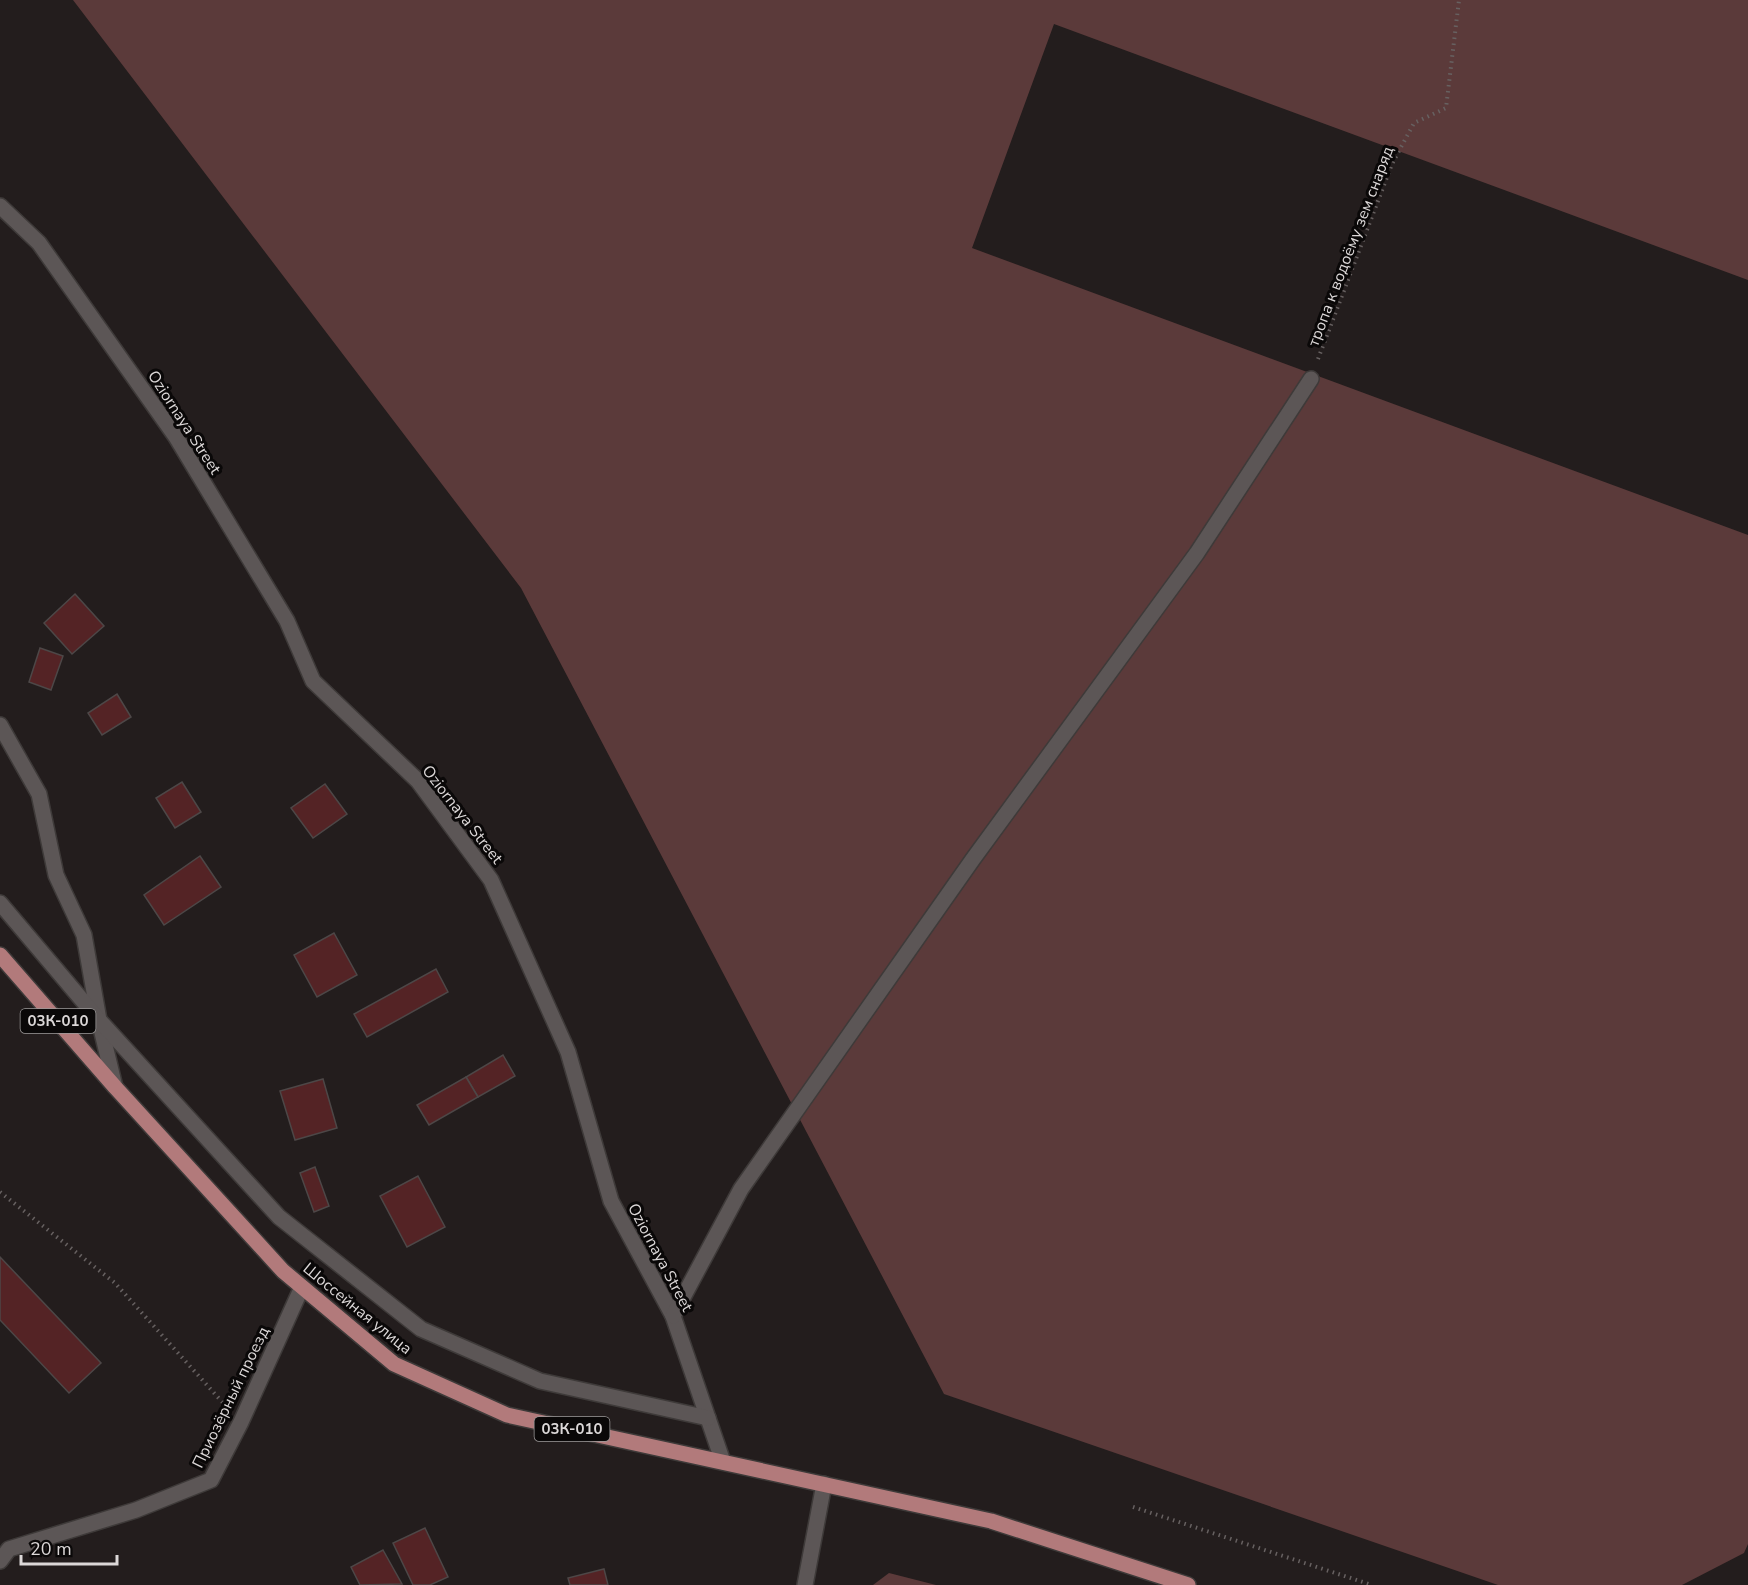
<svg xmlns="http://www.w3.org/2000/svg" width="1748" height="1585" font-family="'Nunito Sans',sans-serif">
  <rect width="100%" height="100%" fill="#231d1d"/>
  <g fill="#5b3a3a">
    <path d="M73,0H1748V280L1054,24L972,248L1748,535V1544L1744,1553L1682,1585H1498L944,1394L521,588Z"/>
    <path d="M889,1573L936,1585H873Z"/>
  </g>
  <g fill="#542325" stroke="#4d4747" stroke-width="1.5">
    <path d="M75,594L104,626L72,654L44,623Z"/>
    <path d="M40,648L63,656L51,690L29,682Z"/>
    <path d="M117,694L131,717L102,735L88,713Z"/>
    <path d="M182,782L201,812L175,828L156,798Z"/>
    <path d="M325,784L347,814L313,838L291,808Z"/>
    <path d="M200,856L221,887L164,925L144,895Z"/>
    <path d="M334,933L357,975L317,997L294,955Z"/>
    <path d="M436,969L448,992L367,1037L354,1014Z"/>
    <path d="M503,1055L515,1076L478,1097L466,1077Z"/>
    <path d="M466,1077L478,1097L429,1125L417,1105Z"/>
    <path d="M323,1079L337,1128L295,1140L280,1091Z"/>
    <path d="M315,1167L329,1206L314,1212L300,1173Z"/>
    <path d="M418,1176L445,1227L407,1247L380,1196Z"/>
    <path d="M0,1257L101,1363L69,1393L0,1320Z"/>
    <path d="M425,1528L448,1577L430,1585H413L393,1543Z"/>
    <path d="M383,1550L402,1584L360,1585L351,1567Z"/>
    <path d="M604,1569L608,1585H570L568,1578Z"/>
  </g>
  <g fill="none" stroke-linecap="round" stroke-linejoin="round">
    <defs>
      <g id="minor">
        <path d="M0,206L39,243L176,437L287,621L313,681L418,781L491,880L568,1052L611,1201L673,1316L723,1462"/>
        <path d="M0,725L39,794L56,875L84,935L99,1020L115,1087"/>
        <path d="M0,903L99,1020L279,1217L421,1329L540,1381L708,1418"/>
        <path d="M673,1316L741,1189L973,859L1197,553L1311,379"/>
        <path d="M0,1561L9,1549L136,1510L211,1480L241,1422L302,1287"/>
        <path d="M805,1585L824,1484"/>
      </g>
      <path id="major" d="M0,955L115,1087L283,1271L394,1364L507,1415L991,1521L1188,1585"/>
    </defs>
    <use href="#minor" stroke="#3e3a39" stroke-width="18"/>
    <use href="#major" stroke="#3e3a39" stroke-width="18"/>
    <g stroke="#676161" stroke-width="4" stroke-dasharray="1.5 4.5" stroke-linecap="butt">
      <path d="M1318,359L1392,164L1414,123L1446,108L1459,0"/>
      <path d="M0,1192L115,1283L224,1404"/>
      <path d="M1133,1507L1372,1585"/>
    </g>
    <use href="#minor" stroke="#5c5656" stroke-width="15"/>
    <use href="#major" stroke="#b27a7b" stroke-width="15"/>
  </g>
  <g text-anchor="middle" stroke-width="6" stroke-linejoin="round" paint-order="stroke">
    <g fill="#0a0808" stroke="#9d9a9a" stroke-width="1.5">
      <rect x="20.5" y="1009" width="75" height="24" rx="4.5"/>
      <rect x="534.5" y="1417" width="75" height="24" rx="4.5"/>
    </g>
    <g font-size="15" font-weight="bold" fill="#dcd8d8">
      <text x="58" y="1026">03К-010</text>
      <text x="572" y="1434">03К-010</text>
    </g>
    <g font-size="16" fill="#dcd8d8" stroke="#0a0808">
      <text transform="translate(1350 246) rotate(-69)" y="6">тропа к водоёму зем снаряд</text>
      <text transform="translate(185 422) rotate(57)" y="6">Oziornaya Street</text>
      <text transform="translate(463 814) rotate(52)" y="6">Oziornaya Street</text>
      <text transform="translate(661 1257) rotate(62)" y="6">Oziornaya Street</text>
      <text transform="translate(358 1308) rotate(39)" y="6">Шоссейная улица</text>
      <text transform="translate(230 1397) rotate(-64)" y="6">Приозёрный проезд</text>
    </g>
  </g>
  <path d="M21 1555v9h96v-9" fill="none" stroke="#dcd8d8" stroke-width="3"/>
  <text x="30" y="1555" font-size="18" fill="#dcd8d8" stroke="#0a0808" stroke-width="4.5" paint-order="stroke">20 m</text>
</svg>
